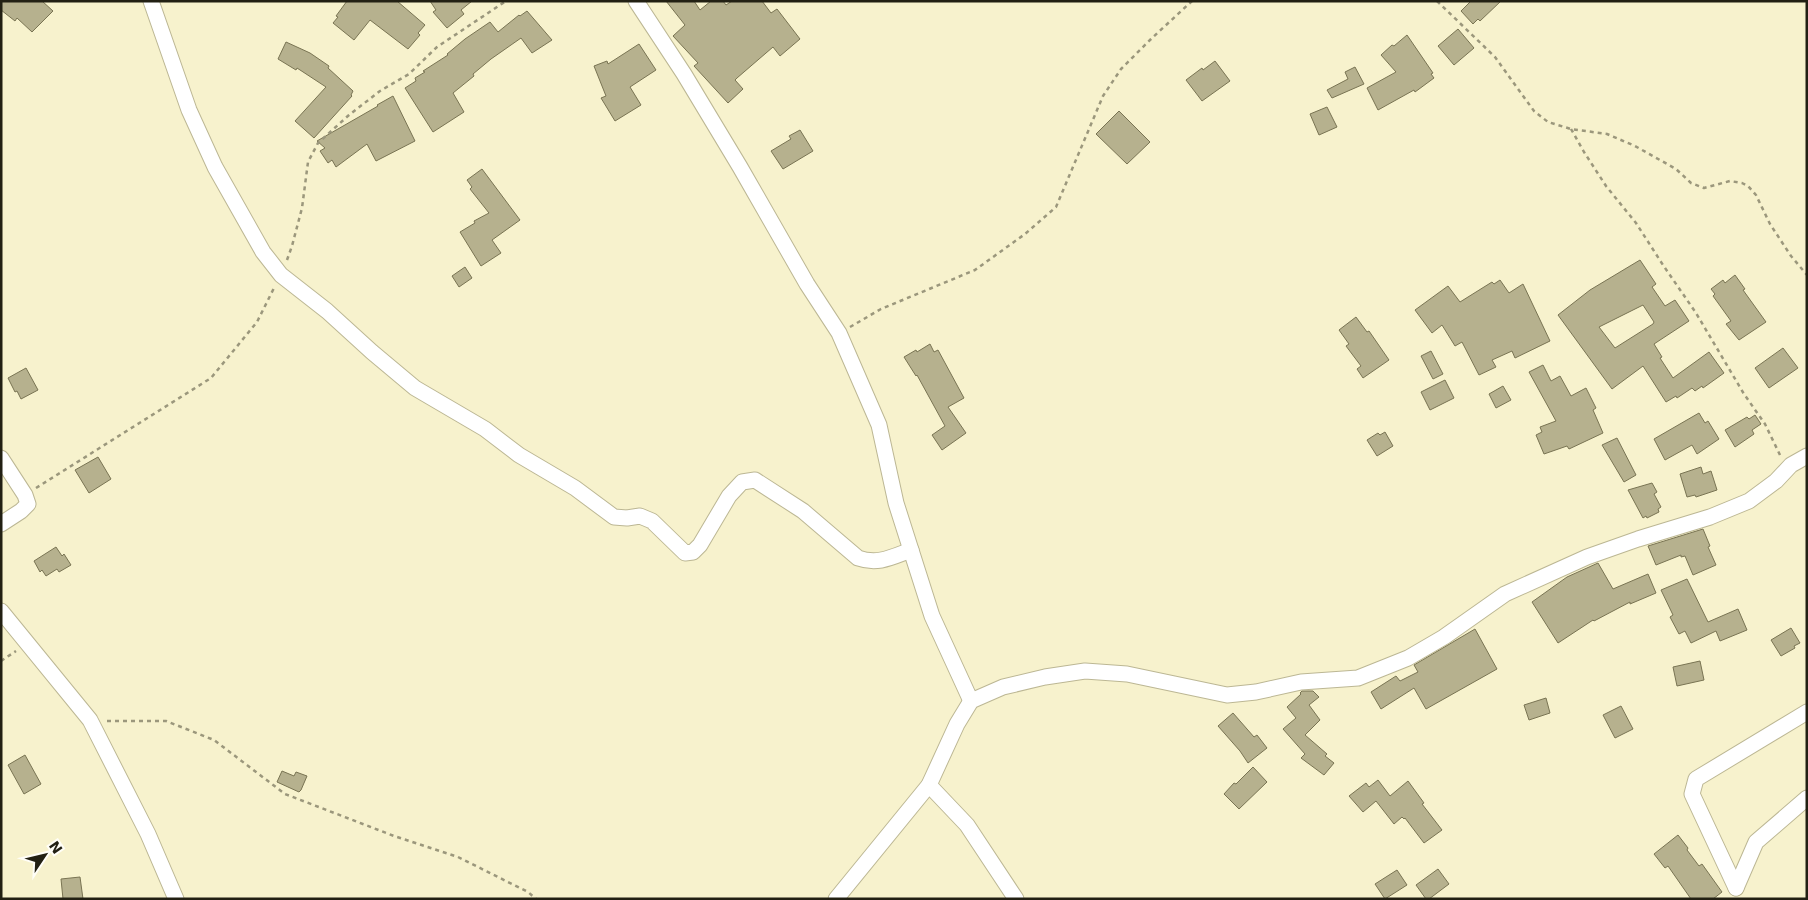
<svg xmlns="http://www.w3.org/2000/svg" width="1808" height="900" font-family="'DejaVu Sans',sans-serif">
  <rect width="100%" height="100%" fill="#f7f2cd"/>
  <g fill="#b6b18e" stroke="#797453" fill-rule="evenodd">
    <path d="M1,1H42L53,11L32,32L17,18L15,21L1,10Z"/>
    <path d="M347,1H397L425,25L418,33L420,35L408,49L370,20L354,40L333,23L338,17L336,16Z"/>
    <path d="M430,1H472L461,10L464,14L447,28L433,12L436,10Z"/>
    <path d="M666,1H694L700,10L711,1H723L726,5L732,1H762L771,13L777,9L800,39L780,56L773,47L737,78L735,80L743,89L728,103L694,66L698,63L673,36L685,25Z"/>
    <path d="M1471,1H1501L1480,21L1478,19L1473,24L1461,11Z"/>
    <path d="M527,11L552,40L532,53L521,38L491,59L473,74L474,76L453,93L464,112L433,132L405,88L416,81L415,78L425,72L423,71L448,55L447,54L465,39L490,22L498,32L519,15L520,16Z"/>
    <path d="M1458,29L1474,48L1454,65L1438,46Z"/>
    <path d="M1407,35L1433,73L1431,74L1434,78L1415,92L1414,90L1378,110L1367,88L1396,72L1381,55L1392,45L1394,46Z"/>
    <path d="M286,42L310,53L329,66L328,68L353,91L351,95L352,96L314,138L295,121L326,87L297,68L296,70L278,59Z"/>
    <path d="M639,44L656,70L630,87L641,105L615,121L601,98L606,96L594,66L607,61L608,64Z"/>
    <path d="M1215,61L1230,81L1202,101L1186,80L1202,68L1203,70Z"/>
    <path d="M1355,67L1364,84L1332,98L1327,90L1348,79L1345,72Z"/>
    <path d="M393,96L415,141L376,161L367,144L336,167L332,160L328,163L320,151L325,148L317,141L378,106L377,105Z"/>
    <path d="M1327,107L1337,127L1319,135L1310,114Z"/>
    <path d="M1119,111L1150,142L1127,164L1096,134Z"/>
    <path d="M800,130L813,151L783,169L771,151L791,139L789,136Z"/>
    <path d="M482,169L520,220L492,240L501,253L481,266L460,232L475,223L474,221L489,213L470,189L472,187L467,180Z"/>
    <path d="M1640,260L1656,284L1652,287L1665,306L1675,300L1689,321L1654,344L1662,357L1660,358L1673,378L1709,352L1724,373L1703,388L1702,386L1695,391L1692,388L1677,398L1676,396L1666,402L1643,366L1612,389L1558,315L1590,290ZM1643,305L1654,322L1653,324L1615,348L1599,327Z"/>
    <path d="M465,267L472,278L459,287L452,276Z"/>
    <path d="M1735,275L1745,289L1743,290L1766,322L1739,340L1726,324L1731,321L1713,296L1715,294L1711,289L1723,280L1725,283Z"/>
    <path d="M1500,280L1509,293L1523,284L1550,341L1515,358L1512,351L1492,360L1496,367L1479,375L1462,342L1455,346L1442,325L1432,333L1415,310L1448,286L1460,302L1492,282L1494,284Z"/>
    <path d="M1356,317L1367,332L1369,331L1389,360L1363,378L1357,369L1361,366L1346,346L1349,344L1339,330Z"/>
    <path d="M930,344L934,352L938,350L964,398L948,407L966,433L942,450L932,435L945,426L917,375L916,376L904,357L916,350L917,352Z"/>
    <path d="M1783,348L1798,368L1769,388L1755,368Z"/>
    <path d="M1431,351L1443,374L1433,379L1421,356Z"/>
    <path d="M1543,365L1551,381L1560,376L1571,396L1586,388L1596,408L1593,410L1603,433L1569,449L1567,446L1544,454L1536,435L1542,432L1540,427L1556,421L1529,372Z"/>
    <path d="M26,368L38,390L21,399L17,391L15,392L8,378Z"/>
    <path d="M1445,380L1454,398L1430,410L1421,392Z"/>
    <path d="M1503,386L1511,400L1496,408L1489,394Z"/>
    <path d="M1699,413L1705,423L1708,421L1719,439L1697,454L1692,445L1665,460L1654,439Z"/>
    <path d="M1755,415L1761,424L1752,430L1754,434L1735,447L1725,430L1747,417L1749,419Z"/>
    <path d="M1385,432L1393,446L1377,456L1367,440L1378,433L1380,435Z"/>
    <path d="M1617,438L1636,475L1624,482L1602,445Z"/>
    <path d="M98,457L111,479L89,493L75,470Z"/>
    <path d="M1701,467L1703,474L1711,471L1717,490L1696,497L1695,495L1687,497L1680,474Z"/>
    <path d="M1652,483L1657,492L1654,494L1661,507L1658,509L1659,512L1647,518L1646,516L1643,518L1628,490Z"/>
    <path d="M1703,529L1710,546L1708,547L1716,565L1693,575L1685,556L1681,557V555L1656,565L1648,546Z"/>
    <path d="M56,547L62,556L64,554L71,565L59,572L57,569L46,576L42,570L40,572L34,561Z"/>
    <path d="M1598,563L1613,589L1648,574L1656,593L1630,604V602L1594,621L1593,620L1558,643L1532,602L1567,577Z"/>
    <path d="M1687,579L1708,622L1738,609L1747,630L1720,641L1716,631L1691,643L1685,631L1679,634L1670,617L1673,615L1661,590Z"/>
    <path d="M1791,628L1800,643L1794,646L1795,648L1781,656L1771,640Z"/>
    <path d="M1475,629L1497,669L1426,709L1414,688L1381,709L1371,692L1396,676L1400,681L1418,672L1414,665Z"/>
    <path d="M1700,661L1704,680L1677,686L1673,667Z"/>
    <path d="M1302,691H1313L1319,697L1309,705L1320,720L1305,735L1327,754L1325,756L1334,763L1324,775L1301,758L1305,754L1283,729L1296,718L1287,707L1301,694L1300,693Z"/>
    <path d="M1546,698L1550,713L1529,720L1524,705Z"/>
    <path d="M1621,706L1633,729L1615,738L1603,715Z"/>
    <path d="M1233,713L1254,737L1257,735L1267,748L1248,763L1240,751L1218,726Z"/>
    <path d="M25,755L41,784L24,794L8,765Z"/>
    <path d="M1253,767L1267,782L1239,809L1224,794L1234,783L1236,784Z"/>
    <path d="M282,771L294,776L296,772L307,776L301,790L299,792L277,782Z"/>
    <path d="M1378,780L1390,796L1408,781L1424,803L1422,804L1442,830L1424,843L1405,818L1404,819L1402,817L1394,824L1376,801L1363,812L1349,796L1366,783L1369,787Z"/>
    <path d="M1678,835L1688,848L1687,850L1699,866L1702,864L1722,892L1713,899H1691L1668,866L1665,868L1654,854Z"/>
    <path d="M1438,869L1449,884L1429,899H1426L1416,885Z"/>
    <path d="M1397,870L1407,885L1385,899L1375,884Z"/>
    <path d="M80,877L83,899H63L61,879Z"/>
  </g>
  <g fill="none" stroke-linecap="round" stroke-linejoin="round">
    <defs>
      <g id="minor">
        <path d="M151,1L189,110L215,167L263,252L281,275L327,311L372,352L415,388L485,429L519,455L575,488L614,517L627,518L640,516L652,521L685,553L693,552L700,545L729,496L742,482L755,480L803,511L858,558C878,565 892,557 911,550"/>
        <path d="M636,1L684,74L740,167L807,284L839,333L879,425L896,503L932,616L971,701"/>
        <path d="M1,458L25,495L28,504L21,511L1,524"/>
        <path d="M1,611L90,720L148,834L176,899"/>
        <path d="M929,785L967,825L1016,899"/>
        <path d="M1736,888L1692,794L1696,779L1807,712"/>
        <path d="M1736,888L1756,842L1807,798"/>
        <path d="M836,899L929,785L957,724L971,701L1003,687L1045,677L1085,671L1127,674L1227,695L1256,692L1301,682L1358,678L1408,658L1444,637L1505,594L1587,557L1638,539L1710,517L1749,501L1776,481L1791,465L1807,456"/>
      </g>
    </defs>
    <use href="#minor" stroke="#bcb794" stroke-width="17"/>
    <g stroke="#9b977c" stroke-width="2.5" stroke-dasharray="4 4" stroke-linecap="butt">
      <path d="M1437,1L1495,57L1534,111L1548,122L1571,129L1607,134L1635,146L1676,169L1691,183L1704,188L1730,181L1742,183L1748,186L1756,195L1770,224L1791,256L1807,275"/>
      <path d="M1571,129L1584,152L1606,186L1636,223L1663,265L1696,313L1744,394L1765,424L1780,455"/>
      <path d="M287,260L292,246L302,208L308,162L318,143L349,115L380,91L409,74L437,47L506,1"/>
      <path d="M850,327L881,309L975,270L1025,234L1056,207L1103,96L1121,69L1151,39L1192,1"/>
      <path d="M36,488L211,378L257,322L274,288"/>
      <path d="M1,661L16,651"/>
      <path d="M107,721H166L214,740L285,794L394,836L458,857L528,892L536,899"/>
    </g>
    <use href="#minor" stroke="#fff" stroke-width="15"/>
  </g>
  <rect width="1808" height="900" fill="none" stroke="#222013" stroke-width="5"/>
  <g transform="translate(45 855) rotate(55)" stroke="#fffef7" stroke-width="4" paint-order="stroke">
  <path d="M0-4L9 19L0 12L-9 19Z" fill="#222013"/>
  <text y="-8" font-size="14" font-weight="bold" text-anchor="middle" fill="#222013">N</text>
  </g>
</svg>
